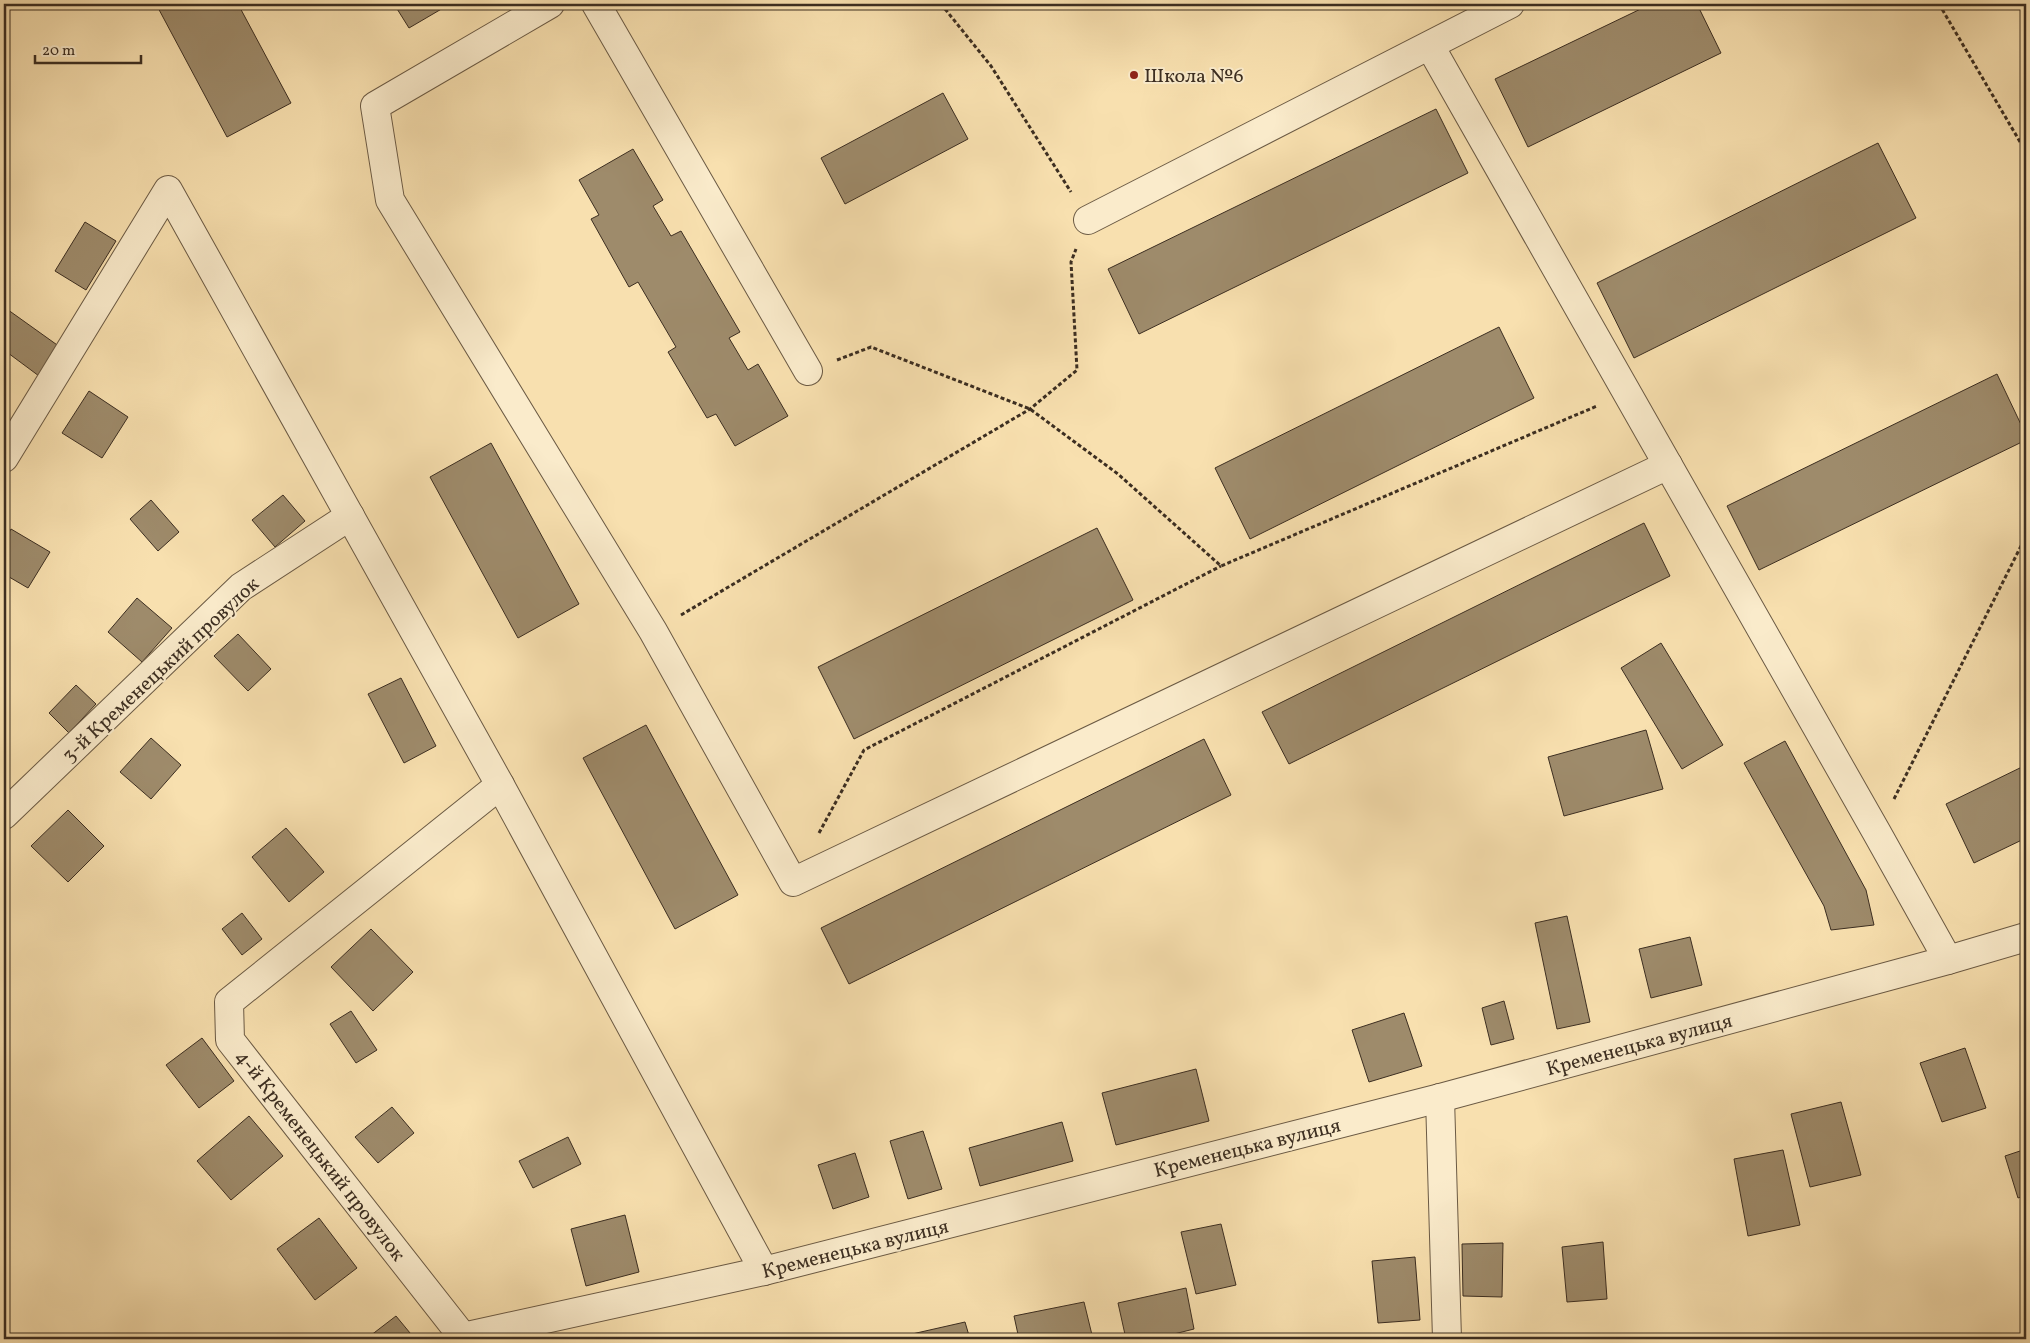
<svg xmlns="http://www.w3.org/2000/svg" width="2030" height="1343" font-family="Vollkorn,serif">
  <rect width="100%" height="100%" fill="#f8e0af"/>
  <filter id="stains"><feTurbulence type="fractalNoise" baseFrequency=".004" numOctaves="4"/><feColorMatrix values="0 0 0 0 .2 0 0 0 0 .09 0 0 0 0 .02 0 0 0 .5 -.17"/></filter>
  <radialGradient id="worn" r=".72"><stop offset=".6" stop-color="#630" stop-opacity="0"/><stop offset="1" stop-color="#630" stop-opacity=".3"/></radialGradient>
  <g fill="#9e8b6b" stroke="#3c2e21">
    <path d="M156,4H238L291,103L227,137Z"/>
    <path d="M394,4H450L409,28Z"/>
    <path d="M1651,4H1697L1721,53L1528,147L1495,79Z"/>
    <path d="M943,93L968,139L845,204L821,158Z"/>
    <path d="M1436,109L1468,173L1139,334L1108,269Z"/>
    <path d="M1878,143L1916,218L1634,358L1597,283Z"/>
    <path d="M633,149L663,200L653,206L671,236L681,231L740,332L729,338L748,370L758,364L788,416L735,446L716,414L707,418L668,352L676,347L638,282L629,287L591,219L599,215L579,180Z"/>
    <path d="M85,222L116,241L86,290L55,271Z"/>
    <path d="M4,307L60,347L39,376L4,350Z"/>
    <path d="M1499,327L1534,398L1250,539L1215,468Z"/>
    <path d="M1997,374L2026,435V440L1759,570L1727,506Z"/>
    <path d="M89,391L128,417L102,458L62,433Z"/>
    <path d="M491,443L579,604L518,638L430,477Z"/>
    <path d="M283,495L305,521L275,547L252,520Z"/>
    <path d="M151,500L179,532L158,551L130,519Z"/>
    <path d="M1644,523L1670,576L1289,764L1262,712Z"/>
    <path d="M1097,528L1133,600L854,739L818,667Z"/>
    <path d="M11,529L50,552L28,588L4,574V542Z"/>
    <path d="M137,598L172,628L142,662L108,632Z"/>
    <path d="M238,634L271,669L248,691L214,656Z"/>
    <path d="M1661,643L1723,745L1682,769L1621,668Z"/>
    <path d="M401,678L436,746L404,763L368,694Z"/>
    <path d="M76,685L96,704L69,733L49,713Z"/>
    <path d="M646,725L738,895L675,929L583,758Z"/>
    <path d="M1646,730L1663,789L1564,816L1548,757Z"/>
    <path d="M151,738L181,765L151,799L120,772Z"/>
    <path d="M1204,739L1231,795L849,984L821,928Z"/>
    <path d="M1785,741L1866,890L1874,925L1831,930L1824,906L1744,763Z"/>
    <path d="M2026,765V838L1974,863L1946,804Z"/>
    <path d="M68,810L104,846L68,882L31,846Z"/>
    <path d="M286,828L324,872L289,902L252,857Z"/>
    <path d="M242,913L262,939L242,955L222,929Z"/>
    <path d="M1567,916L1590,1022L1557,1029L1535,923Z"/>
    <path d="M371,929L413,972L373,1011L331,967Z"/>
    <path d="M1690,937L1702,985L1651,998L1639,949Z"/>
    <path d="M1504,1001L1514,1039L1491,1045L1482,1008Z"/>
    <path d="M351,1011L377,1050L356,1063L330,1024Z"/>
    <path d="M1404,1013L1422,1066L1369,1082L1352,1030Z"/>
    <path d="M202,1038L234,1081L199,1108L166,1065Z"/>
    <path d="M1965,1048L1986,1108L1942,1122L1920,1063Z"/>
    <path d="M1196,1069L1209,1121L1116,1145L1102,1093Z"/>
    <path d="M1841,1102L1861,1175L1810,1187L1791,1114Z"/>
    <path d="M392,1107L414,1133L378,1163L355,1137Z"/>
    <path d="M249,1116L283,1156L231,1200L197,1161Z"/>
    <path d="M1062,1122L1073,1161L980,1186L969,1148Z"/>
    <path d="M923,1131L942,1189L908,1199L890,1141Z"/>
    <path d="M568,1137L581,1164L533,1188L519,1161Z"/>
    <path d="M2026,1149V1195L2018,1198L2005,1156Z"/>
    <path d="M1783,1150L1800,1225L1748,1236L1734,1159Z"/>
    <path d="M855,1153L869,1197L833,1209L818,1165Z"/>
    <path d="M625,1215L639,1272L586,1286L571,1229Z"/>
    <path d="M319,1218L357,1268L315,1300L277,1249Z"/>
    <path d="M1221,1224L1236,1285L1196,1294L1181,1232Z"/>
    <path d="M1603,1242L1607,1299L1567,1302L1562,1247Z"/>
    <path d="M1503,1243L1502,1297L1463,1296L1462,1244Z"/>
    <path d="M1415,1257L1420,1320L1378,1323L1372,1261Z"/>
    <path d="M1186,1288L1194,1329L1154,1339H1126L1118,1303Z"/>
    <path d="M1084,1302L1093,1339H1019L1014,1316Z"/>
    <path d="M396,1316L415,1339H366Z"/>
    <path d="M965,1322L970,1339H914L912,1334Z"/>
  </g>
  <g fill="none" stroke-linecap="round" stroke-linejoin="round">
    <defs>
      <g id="minor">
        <path d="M550,4L375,106L390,200L653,631L793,882L1668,465"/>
        <path d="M596,4L808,371"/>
        <path d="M1430,46L1877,833L1948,960"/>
        <path d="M1088,220L1510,4"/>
        <path d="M4,458L168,190L500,785L764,1271"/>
        <path d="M500,785L229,1002L230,1040L463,1337L764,1271L1440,1098L1948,960L2026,937"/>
        <path d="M4,815L241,587L350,516"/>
        <path d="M1440,1098L1447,1339"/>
      </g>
    </defs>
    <use href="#minor" stroke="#6b5a44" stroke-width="30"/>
    <g stroke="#3c2e21" stroke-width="3" stroke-dasharray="4 2.5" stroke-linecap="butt">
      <path d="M941,4L991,66L1071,192"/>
      <path d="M1939,4L2026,152"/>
      <path d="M837,360L871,347L1030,409L1118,474L1221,566L1597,406"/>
      <path d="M681,615L1030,409L1077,370L1071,262L1076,249"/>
      <path d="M1894,799L2026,536"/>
      <path d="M819,833L864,750L1221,566"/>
    </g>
    <use href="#minor" stroke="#faebcb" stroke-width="28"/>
  </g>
  <circle fill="#8f2418" stroke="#faebcb" stroke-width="2" cx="1134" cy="75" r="5"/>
  <g text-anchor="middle" stroke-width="4" stroke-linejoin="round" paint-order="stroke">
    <g font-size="20" fill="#3c2e21" stroke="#faebcb" text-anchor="start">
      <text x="1144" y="82">Школа №6</text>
    </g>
    <g font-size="20" fill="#3c2e21" stroke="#faebcb">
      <text transform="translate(160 669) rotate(-43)" y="7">3-й Кременецький провулок</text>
      <text transform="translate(1639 1044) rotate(-15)" y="7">Кременецька вулиця</text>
      <text transform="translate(1247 1147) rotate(-14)" y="7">Кременецька вулиця</text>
      <text transform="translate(321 1155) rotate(52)" y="7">4-й Кременецький провулок</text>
      <text transform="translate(855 1248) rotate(-14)" y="7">Кременецька вулиця</text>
    </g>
  </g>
  <rect width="2030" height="1343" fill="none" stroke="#f8e0af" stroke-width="20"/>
  <rect x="5" y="5" width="2020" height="1333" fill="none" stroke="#3c2e21" stroke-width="2.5"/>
  <rect x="10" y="10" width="2010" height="1323" fill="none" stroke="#3c2e21"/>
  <path d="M35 55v8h106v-8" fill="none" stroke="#3c2e21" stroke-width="2.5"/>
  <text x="42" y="55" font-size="15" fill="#3c2e21" stroke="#faebcb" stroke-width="4" paint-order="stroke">20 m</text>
  <rect width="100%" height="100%" filter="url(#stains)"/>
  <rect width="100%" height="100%" fill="url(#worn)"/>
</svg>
